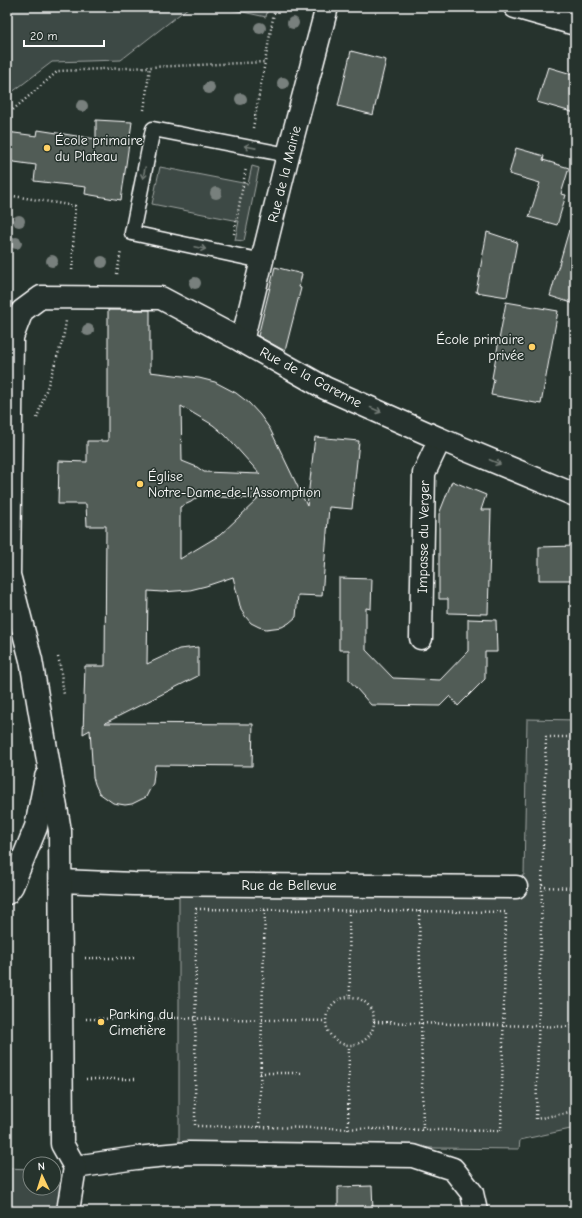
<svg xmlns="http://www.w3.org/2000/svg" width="582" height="1218" font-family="'Comic Neue',sans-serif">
  <rect width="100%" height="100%" fill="#26332d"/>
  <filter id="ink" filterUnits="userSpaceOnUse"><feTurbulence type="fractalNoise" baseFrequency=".025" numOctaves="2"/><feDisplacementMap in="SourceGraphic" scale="8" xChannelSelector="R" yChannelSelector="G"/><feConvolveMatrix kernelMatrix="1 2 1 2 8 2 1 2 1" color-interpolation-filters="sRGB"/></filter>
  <g filter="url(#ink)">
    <g fill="#3e4944" stroke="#9ea4a2">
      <path d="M7,7H189L121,60L52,62L7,96Z"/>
      <path d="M220,7H268L266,17Z"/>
      <path d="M252,166L259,168L244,241L235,240L239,221L152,204L160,167L248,184Z"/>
      <path d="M527,719L575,720V1128L520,1140L519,1149L179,1145V890L516,887L517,876L524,875Z"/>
      <path d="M7,1168L30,1169V1188H54V1169H56L66,1201L64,1211H7Z"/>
    </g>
    <g fill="#515c57" stroke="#fff" fill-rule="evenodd">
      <path d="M351,51L386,60L373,115L338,106Z"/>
      <path d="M548,67L575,75V113L537,102Z"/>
      <path d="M96,120L132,122L121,200L85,194L86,187L34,181L36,165L7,161V132L37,136L38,130L96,139Z"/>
      <path d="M516,148L544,156L543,160L569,168L561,194L566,195L557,225L529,217L540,183L509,174Z"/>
      <path d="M569,230L575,231V304L550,296Z"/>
      <path d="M487,232L517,242L507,297L476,292Z"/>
      <path d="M275,267L302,274L299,287L301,288L285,351L258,336Z"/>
      <path d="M506,302L558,311L541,404L491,395L494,379L492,378Z"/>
      <path d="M108,310H150V372L199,378L215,382L236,393L249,403L260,415L270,429L307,506L315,437L359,441L352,509L329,507L322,596L298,595L296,617L289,623L282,627L266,629L259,627L251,623L245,616L241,610L233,577L206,586L190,590L162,592L148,591L147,664L179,649L198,647V676L105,723L253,724L252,766L155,765L153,783L146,797L132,804L125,805L113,803L99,793L95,784L93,777L90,730L83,734L85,666H105L106,526H87L86,504H58L59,461L87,462V441H108ZM181,406L213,425L225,435L260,474L204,472L197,467L182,461ZM199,496L258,499L220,535L180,559V507L191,502Z"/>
      <path d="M452,481L486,495L481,510H491L488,614L448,613V599H439V514Z"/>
      <path d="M575,546V580H539V547Z"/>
      <path d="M339,578L372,579L371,609L366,608V650L393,678L440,680L468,651V619L496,620L497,652H485V679L458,706L450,696L440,706L371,705L349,680V650H339Z"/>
      <path d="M372,1186L373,1211H338V1187Z"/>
    </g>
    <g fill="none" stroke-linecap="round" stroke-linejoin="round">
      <defs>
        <path id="service" d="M262,261L132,233L153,129L288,155"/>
        <g id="minor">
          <path d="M515,7L575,24"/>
          <path d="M242,341L288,155L327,7"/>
          <path d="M421,638L424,473L440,439"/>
          <path d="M61,881L134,884L516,887"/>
          <path d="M7,893L12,886L36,827L46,777"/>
          <path d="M75,1167L136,1158L189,1153L413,1156L453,1169L472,1193L476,1211"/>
          <path d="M68,1211L75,1167L62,1144L60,831L31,660L9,575L12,337L22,311L41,297L161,298L242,341L325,388L440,439L575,495"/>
        </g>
      </defs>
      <use href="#service" stroke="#fff" stroke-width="17"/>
      <use href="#minor" stroke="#fff" stroke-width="25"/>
      <g stroke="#fff" stroke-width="2.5" stroke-dasharray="1 3" stroke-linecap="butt">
        <path d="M144,110L150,67"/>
        <path d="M7,115L58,71L266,62"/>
        <path d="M253,128L275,7"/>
        <path d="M7,195L75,206L72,272"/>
        <path d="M234,234L246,168"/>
        <path d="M117,274L121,251"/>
        <path d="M37,418L63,339L66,321"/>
        <path d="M58,657L60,665L64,695"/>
        <path d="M542,885L546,737H575"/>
        <path d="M541,887L575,888"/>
        <path d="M542,890L536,1119L575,1111"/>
        <path d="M196,909L506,912L501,1131L195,1126Z"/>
        <path d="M349,910L350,997"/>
        <path d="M419,911L423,1130"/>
        <path d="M85,958H134"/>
        <circle cx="350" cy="1021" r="24"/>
        <path d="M86,1019L179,1018L326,1021"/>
        <path d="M374,1022L575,1027"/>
        <path d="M260,1073H302"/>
        <path d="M86,1079H135"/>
        <path d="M259,1127L265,910"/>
        <path d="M348,1129L349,1045"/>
      </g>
      <use href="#service" stroke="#26332d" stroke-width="14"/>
      <use href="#minor" stroke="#26332d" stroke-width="22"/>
    </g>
    <g fill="#78807d">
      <circle cx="293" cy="23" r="6"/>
      <circle cx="260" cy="28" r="6"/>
      <circle cx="283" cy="83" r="6"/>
      <circle cx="209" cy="88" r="6"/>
      <circle cx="241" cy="99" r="6"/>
      <circle cx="82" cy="106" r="6"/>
      <circle cx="216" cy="193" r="6"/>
      <circle cx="19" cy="221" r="6"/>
      <circle cx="16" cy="243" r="6"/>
      <circle cx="52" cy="261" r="6"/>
      <circle cx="102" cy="262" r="6"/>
      <circle cx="195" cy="283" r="6"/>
      <circle cx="88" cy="330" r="6"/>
    </g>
    <defs><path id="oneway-shaft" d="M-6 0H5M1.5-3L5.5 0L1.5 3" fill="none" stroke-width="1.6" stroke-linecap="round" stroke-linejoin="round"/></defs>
    <g stroke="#727a76">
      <use href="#oneway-shaft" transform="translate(250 147) rotate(-169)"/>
      <use href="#oneway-shaft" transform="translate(144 173) rotate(101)"/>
      <use href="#oneway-shaft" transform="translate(200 248) rotate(12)"/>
      <use href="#oneway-shaft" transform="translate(376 410) rotate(24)"/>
      <use href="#oneway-shaft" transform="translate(495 462) rotate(23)"/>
    </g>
  </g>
  <g fill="#ffd166" stroke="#26332d" stroke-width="1.5">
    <circle cx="47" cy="148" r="4"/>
    <circle cx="532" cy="347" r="4"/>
    <circle cx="140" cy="484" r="4"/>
    <circle cx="101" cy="1022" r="4"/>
  </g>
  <g text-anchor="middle" stroke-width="3" stroke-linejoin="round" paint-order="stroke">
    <g font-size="14" fill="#fff" stroke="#26332d" text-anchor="start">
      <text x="55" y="145">École primaire<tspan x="55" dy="16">du Plateau</tspan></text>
      <text x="524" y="344" text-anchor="end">École primaire<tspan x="524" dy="16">privée</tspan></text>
      <text x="148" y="481">Église<tspan x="148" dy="16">Notre-Dame-de-l'Assomption</tspan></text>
      <text x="109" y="1019">Parking du<tspan x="109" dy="16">Cimetière</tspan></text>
    </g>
    <g font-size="14" fill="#fff" stroke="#26332d">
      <text transform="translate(284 174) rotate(-76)" y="5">Rue de la Mairie</text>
      <text transform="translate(311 377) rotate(28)" y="5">Rue de la Garenne</text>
      <text transform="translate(423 537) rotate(-89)" y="5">Impasse du Verger</text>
      <text x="289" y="890">Rue de Bellevue</text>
    </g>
  </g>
  <rect width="582" height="1218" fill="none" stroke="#26332d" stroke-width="24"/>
  <rect x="12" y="12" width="558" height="1194" fill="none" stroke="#fff" stroke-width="1.5" filter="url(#ink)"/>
  <g transform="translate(42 1176) rotate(356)"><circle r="19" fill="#26332d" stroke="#7d8581"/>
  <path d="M0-3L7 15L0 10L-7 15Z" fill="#ffd166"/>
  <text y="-6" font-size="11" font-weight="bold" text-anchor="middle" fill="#ffffff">N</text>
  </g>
  <path d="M24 40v6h80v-6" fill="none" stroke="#ffffff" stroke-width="2"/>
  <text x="30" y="40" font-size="12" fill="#ffffff" stroke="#26332d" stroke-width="3" paint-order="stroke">20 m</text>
</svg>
